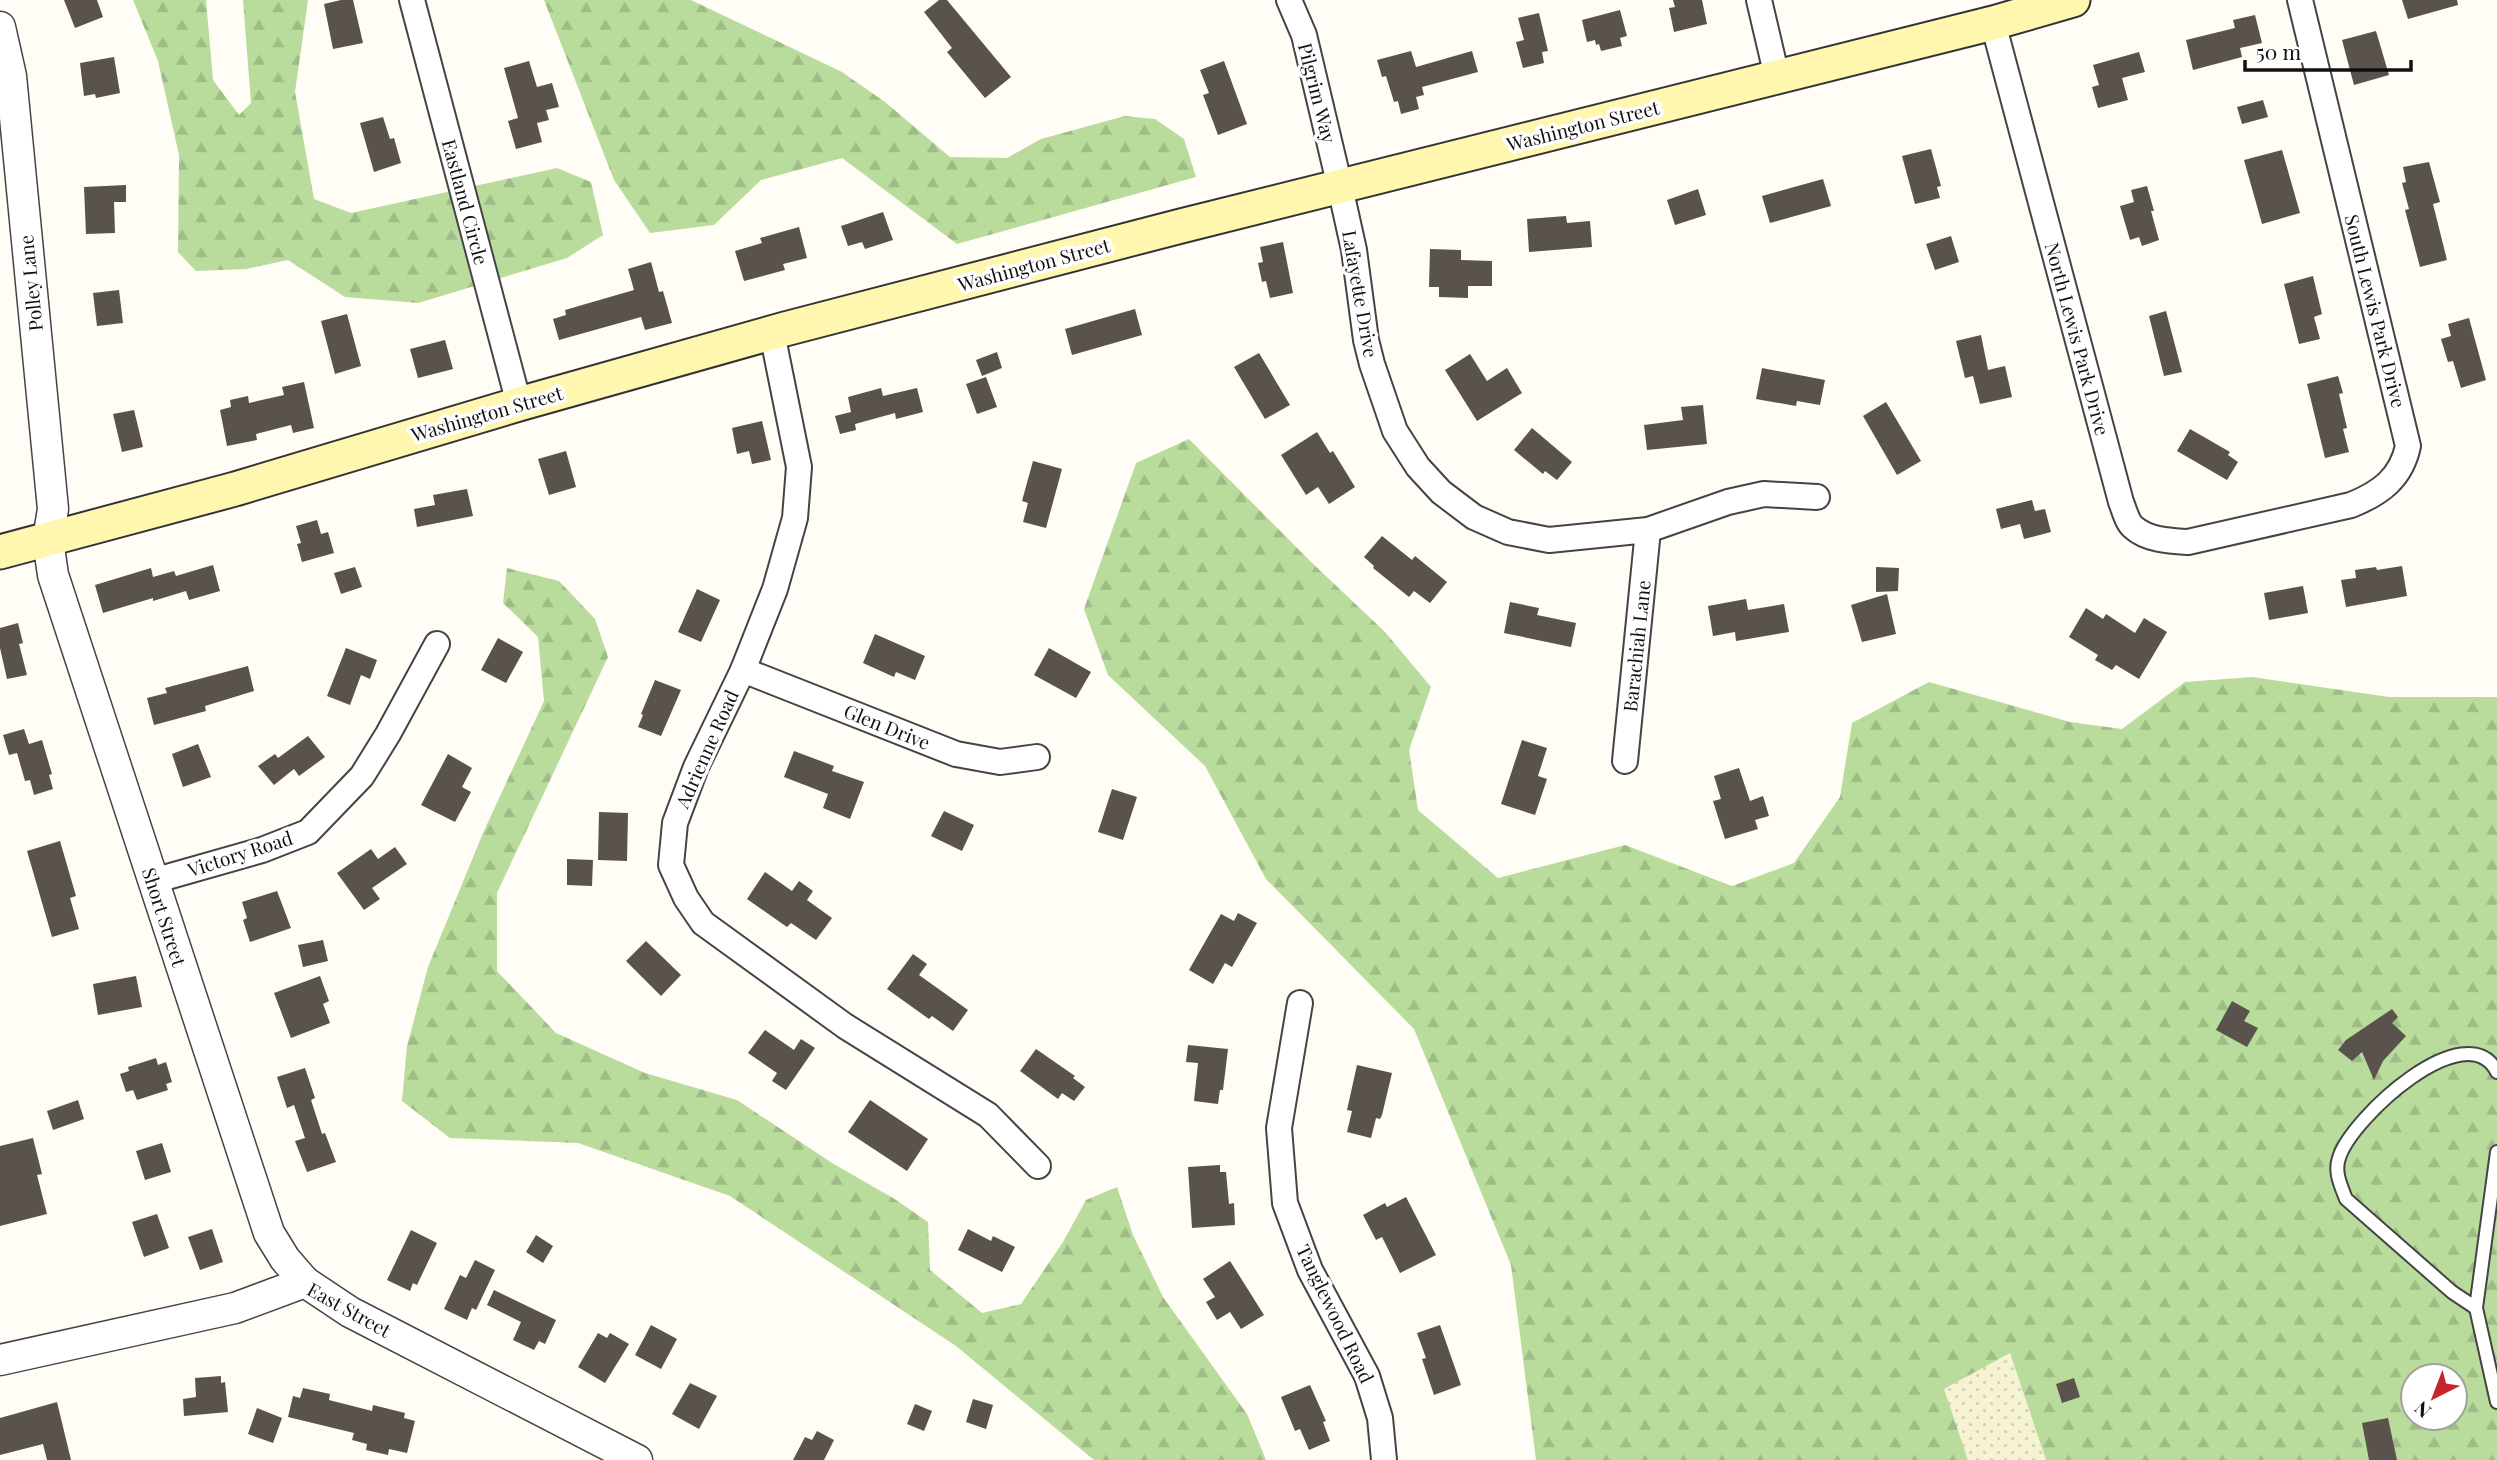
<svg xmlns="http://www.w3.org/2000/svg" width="2497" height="1460" font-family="'Playfair Display',serif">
  <defs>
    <pattern id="farmland-dots" width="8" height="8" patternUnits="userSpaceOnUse" patternTransform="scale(1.75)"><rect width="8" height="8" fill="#f6f3d4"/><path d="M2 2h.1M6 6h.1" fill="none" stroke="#d2cfb5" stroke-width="1.8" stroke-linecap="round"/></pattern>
    <pattern id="forest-firs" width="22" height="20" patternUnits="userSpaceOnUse" patternTransform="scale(1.75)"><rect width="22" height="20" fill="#b9dc9c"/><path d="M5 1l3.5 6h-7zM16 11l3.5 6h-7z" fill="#9ebc85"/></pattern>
  </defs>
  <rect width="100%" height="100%" fill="#fffdf5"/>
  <path fill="url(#farmland-dots)" d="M2010,1352L2046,1460H1968L1943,1389Z"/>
  <g fill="url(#forest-firs)" fill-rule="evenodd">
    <path d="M133,0H206L213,80L239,115L251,103L243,0H308L295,92L314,199L351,213L557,168L591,182L603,235L567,258L418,303L345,297L288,260L246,269L196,271L178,252L179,155L158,61Z"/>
    <path d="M544,0H691L842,72L885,102L950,157L1007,158L1041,139L1125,116L1155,119L1184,139L1196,177L957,244L842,158L761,180L714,225L650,233L614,180Z"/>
    <path d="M1189,439L1310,561L1385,632L1431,687L1409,750L1418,810L1498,878L1625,845L1732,886L1794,863L1840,797L1852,723L1929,682L2070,722L2122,729L2185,682L2252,677L2389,697H2497V1460H2046L2010,1353L1944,1389L1968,1460H1536L1511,1265L1414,1029L1266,879L1205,766L1108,675L1084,609L1136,463ZM2413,1376H2455V1418H2413Z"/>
    <path d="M507,568L559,581L595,619L608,657L497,893V971L556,1033L645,1073L737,1100L832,1163L893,1198L928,1222L930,1270L982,1313L1021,1304L1063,1242L1086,1200L1117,1187L1133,1235L1163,1297L1247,1414L1266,1460H1094L956,1346L730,1196L578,1143L450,1138L402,1101L407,1046L428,967L483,833L544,701L538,637L503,603Z"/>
  </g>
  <g fill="#5a524d">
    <path d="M64,0H97L103,17L75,28Z"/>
    <path d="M341,0H353L363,43L333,49L324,4Z"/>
    <path d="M939,0H947L1011,77L985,98L947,52L952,48L924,12Z"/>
    <path d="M1673,0H1702L1707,24L1674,32L1669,8L1675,7Z"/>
    <path d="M2402,0H2457L2458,5L2408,19Z"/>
    <path d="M1620,10L1627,36L1620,38L1622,46L1601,51L1599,44L1596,45L1595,40L1587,42L1582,20Z"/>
    <path d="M1539,13L1548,51L1542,52L1544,63L1523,68L1516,42L1524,40L1518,18Z"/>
    <path d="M2255,15L2262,43L2240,48L2242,57L2193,70L2186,40L2235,28L2233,20Z"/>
    <path d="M2376,31L2389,75L2354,85L2342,40Z"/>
    <path d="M1411,51L1416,67L1472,51L1478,72L1422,87L1424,95L1416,97L1419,109L1401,114L1398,101L1394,102L1386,76L1382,77L1377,60Z"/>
    <path d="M2139,52L2145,72L2122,78L2128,100L2098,108L2092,87L2099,85L2093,65Z"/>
    <path d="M114,57L120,93L96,98L95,94L84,96L80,63Z"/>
    <path d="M529,61L537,87L552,83L559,107L546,110L549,120L537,123L542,142L516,149L508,121L518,118L504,68Z"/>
    <path d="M1224,61L1247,124L1218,135L1203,95L1209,93L1200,70Z"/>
    <path d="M2263,100L2268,117L2242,124L2237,107Z"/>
    <path d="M383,117L390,139L394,138L401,163L374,172L360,123Z"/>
    <path d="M1931,149L1941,186L1937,187L1940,198L1915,204L1902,156Z"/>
    <path d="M2282,150L2300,213L2262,224L2244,160Z"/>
    <path d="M2429,162L2440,202L2433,204L2447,260L2420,267L2405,210L2409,209L2402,183L2406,182L2403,167Z"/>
    <path d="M1823,179L1831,206L1770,223L1762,196Z"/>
    <path d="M126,185V202H114L115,233L86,234L84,187Z"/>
    <path d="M2147,186L2154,211H2151L2159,240L2142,246L2139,237L2130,240L2120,206L2134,202L2131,190Z"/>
    <path d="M1698,189L1706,215L1675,225L1667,200Z"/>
    <path d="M883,212L893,240L865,249L862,242L848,246L841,226Z"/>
    <path d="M1566,216L1567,223L1590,221L1592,247L1529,252L1527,219Z"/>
    <path d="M799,227L807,258L783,264L785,270L744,281L735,251L762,243L760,238Z"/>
    <path d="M1951,236L1959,262L1935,270L1926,244Z"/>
    <path d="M1283,242L1293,293L1270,298L1266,281L1262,282L1258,263L1263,262L1260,247Z"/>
    <path d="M1430,249L1461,250V260L1492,261V286H1468V298L1439,297V287H1429Z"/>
    <path d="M651,262L659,292L663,291L672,323L645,330L641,317L559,340L553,319L566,315L565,310L634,290L628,269Z"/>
    <path d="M2313,276L2322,314L2314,317L2320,339L2299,344L2284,284Z"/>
    <path d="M119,290L123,323L97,326L93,293Z"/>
    <path d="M1135,309L1142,335L1072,355L1065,329Z"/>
    <path d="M2166,311L2182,372L2164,376L2149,316Z"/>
    <path d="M347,314L361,366L335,374L321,321Z"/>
    <path d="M2469,318L2486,380L2461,388L2453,361L2448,362L2441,339L2451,336L2448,324Z"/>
    <path d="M1981,335L1988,370L2005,366L2012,397L1980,404L1973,376L1965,378L1956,341Z"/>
    <path d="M445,340L453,369L418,378L410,349Z"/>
    <path d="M997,352L1002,368L982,376L976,360Z"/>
    <path d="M1259,353L1290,405L1265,419L1234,367Z"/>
    <path d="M1470,354L1487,381L1507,368L1522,393L1477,421L1445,370Z"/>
    <path d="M1762,368L1825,380L1820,405L1797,401L1796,406L1756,399Z"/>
    <path d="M2338,376L2343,393L2339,394L2347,428L2343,429L2349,452L2325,458L2307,384Z"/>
    <path d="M986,377L997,407L977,414L966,384Z"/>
    <path d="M304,382L314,428L293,433L291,425L256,434L257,440L227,446L220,410L231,407L230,400L248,396L249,403L284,395L282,387Z"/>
    <path d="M881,388L883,396L917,388L923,412L896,419L895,413L855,424L856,430L840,434L835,416L851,412L848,397Z"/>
    <path d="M1886,402L1921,461L1897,475L1863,416Z"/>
    <path d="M1703,405L1707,444L1647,450L1644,425L1683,420L1681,407Z"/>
    <path d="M134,410L143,447L122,452L113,414Z"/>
    <path d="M762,421L771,460L752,464L749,451L737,454L732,428Z"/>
    <path d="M1532,428L1572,462L1557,480L1545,471L1543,474L1514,450Z"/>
    <path d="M2190,429L2230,452L2228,455L2238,462L2227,480L2177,451Z"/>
    <path d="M1317,432L1330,453L1333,451L1355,487L1329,504L1318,487L1306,495L1281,455Z"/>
    <path d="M566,451L576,487L549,495L538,459Z"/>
    <path d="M1033,461L1062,469L1046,528L1023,522L1028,503L1022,501Z"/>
    <path d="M467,489L473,516L417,527L414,509L435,505L433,495Z"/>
    <path d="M2032,500L2035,511L2045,509L2051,532L2024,539L2020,524L2001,529L1996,509Z"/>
    <path d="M317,520L321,534L328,532L334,553L302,562L297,544L301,543L296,526Z"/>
    <path d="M1382,536L1412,560L1415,556L1447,582L1430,603L1414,591L1409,597L1373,568L1374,566L1364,557Z"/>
    <path d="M213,565L220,591L189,600L186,591L153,601V598L103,613L95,585L151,568L153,577L174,571L176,576Z"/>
    <path d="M2402,566L2407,596L2346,607L2341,580L2356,578L2355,570L2376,567L2377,570Z"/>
    <path d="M355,567L362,587L341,594L334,573Z"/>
    <path d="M1876,567L1899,568L1898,591L1876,592Z"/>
    <path d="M2303,586L2308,613L2269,620L2264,593Z"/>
    <path d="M697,589L720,600L701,642L678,632Z"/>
    <path d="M1887,594L1896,634L1862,642L1851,605Z"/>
    <path d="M1746,599L1748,610L1784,604L1789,632L1736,641L1735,632L1713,636L1708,606Z"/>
    <path d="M1510,602L1539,608L1537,615L1576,623L1571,647L1504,633Z"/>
    <path d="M2086,608L2103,619L2106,614L2135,633L2144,618L2167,632L2139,679L2116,665L2112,670L2095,660L2098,655L2069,637Z"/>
    <path d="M18,623L23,643L19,644L27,675L7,679L0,648V628Z"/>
    <path d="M875,634L925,656L915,680L896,672L894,677L863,663Z"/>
    <path d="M498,638L523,652L506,683L481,670Z"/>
    <path d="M346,648L377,660L370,679L361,675L350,705L327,696Z"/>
    <path d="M1049,648L1091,672L1076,698L1034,675Z"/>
    <path d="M248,666L254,691L205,706L206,711L154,725L147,698L167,693L165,688Z"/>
    <path d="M655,680L681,690L661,736L638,727L643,715L641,714Z"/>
    <path d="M24,729L29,744L42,740L52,774L49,775L53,789L34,795L30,780L25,781L17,753L9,755L3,735Z"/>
    <path d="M308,736L325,757L299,776L294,769L274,785L258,766L275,754L278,758Z"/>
    <path d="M1522,740L1547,748L1538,776L1547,779L1535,815L1501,804Z"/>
    <path d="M198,744L211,777L183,787L172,754Z"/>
    <path d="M794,751L834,766L832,771L864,782L850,819L823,808L828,794L784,777Z"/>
    <path d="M448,754L472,768L462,787L471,792L455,822L421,805Z"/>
    <path d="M1739,768L1750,801L1763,796L1769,816L1755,820L1758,829L1725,839L1713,801L1721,799L1714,776Z"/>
    <path d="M1112,789L1137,797L1123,840L1098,832Z"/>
    <path d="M944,811L974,825L962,851L931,836Z"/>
    <path d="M599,812L628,813L627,861L598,860Z"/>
    <path d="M60,841L76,896L70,898L79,929L52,937L27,851Z"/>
    <path d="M395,847L407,864L372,888L380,899L364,910L337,873L371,849L378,859Z"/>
    <path d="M567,859L593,860L592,886L567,885Z"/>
    <path d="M765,872L792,891L799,881L813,891L807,900L832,918L816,940L791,923L787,927L747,899Z"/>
    <path d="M277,891L291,928L250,942L243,920L247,918L242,902Z"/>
    <path d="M1238,913L1257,923L1232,967L1225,963L1213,984L1189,970L1221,914L1234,921Z"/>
    <path d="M323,940L328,961L303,967L298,945Z"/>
    <path d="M646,941L681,975L661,996L626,961Z"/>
    <path d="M913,954L927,964L919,975L968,1010L953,1031L932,1016L929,1019L887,989Z"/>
    <path d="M136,976L142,1007L98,1015L93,984Z"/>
    <path d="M320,976L329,1001L323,1004L330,1023L291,1038L274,993Z"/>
    <path d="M2232,1001L2250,1011L2244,1021L2258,1028L2247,1047L2216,1030Z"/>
    <path d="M2392,1009L2398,1017L2392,1023L2406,1036L2383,1061L2374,1080L2362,1052L2352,1061L2338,1050L2346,1040Z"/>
    <path d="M765,1030L794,1050L801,1039L815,1048L786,1090L772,1081L777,1073L748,1053Z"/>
    <path d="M1188,1045L1228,1049L1223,1090H1220L1218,1104L1194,1101L1198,1063L1186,1062Z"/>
    <path d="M1036,1049L1075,1076L1073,1078L1085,1087L1074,1101L1062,1093L1058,1099L1020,1071Z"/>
    <path d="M156,1058L158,1065L166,1062L172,1082L166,1084L168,1090L137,1100L133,1090L126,1092L120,1074L129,1071L128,1067Z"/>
    <path d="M1357,1065L1392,1073L1382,1115L1380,1119L1376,1118L1371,1138L1347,1132L1352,1111L1347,1110Z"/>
    <path d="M305,1068L315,1098L311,1100L322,1134L325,1133L336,1162L307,1172L295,1141L305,1138L294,1105L287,1108L277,1077Z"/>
    <path d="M78,1100L84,1119L53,1130L47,1111Z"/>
    <path d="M870,1100L928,1139L907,1171L848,1132Z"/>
    <path d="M33,1138L42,1174L37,1175L47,1214L0,1226V1146Z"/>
    <path d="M162,1143L171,1172L145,1180L136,1151Z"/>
    <path d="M1220,1165V1172H1226L1229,1204L1234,1203L1235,1225L1192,1228L1188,1167Z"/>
    <path d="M1406,1197L1436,1255L1400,1273L1382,1237L1376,1240L1363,1215L1385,1203L1387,1207Z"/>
    <path d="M157,1214L169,1248L144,1257L132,1222Z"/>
    <path d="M212,1229L223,1262L200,1270L188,1237Z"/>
    <path d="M968,1229L991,1241L993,1236L1015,1247L1002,1272L958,1250Z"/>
    <path d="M411,1230L437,1243L417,1285L413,1283L410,1291L387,1280Z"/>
    <path d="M536,1235L553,1246L543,1263L526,1252Z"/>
    <path d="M475,1260L495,1270L476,1310L472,1308L467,1320L444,1309L460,1275L466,1278Z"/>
    <path d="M1230,1261L1264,1315L1241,1329L1230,1312L1217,1320L1206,1302L1215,1297L1203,1279Z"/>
    <path d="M494,1290L556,1320L545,1344L539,1341L534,1350L513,1340L521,1322L487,1305Z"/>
    <path d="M651,1325L677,1339L661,1369L635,1355Z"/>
    <path d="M1440,1325L1461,1385L1434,1395L1422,1359L1426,1358L1417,1333Z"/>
    <path d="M598,1333L607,1338L610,1333L629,1344L605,1383L578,1367Z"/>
    <path d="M221,1376V1383L225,1382L228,1412L184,1416L183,1399L196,1397L195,1378Z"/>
    <path d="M2074,1378L2080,1397L2062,1403L2056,1384Z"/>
    <path d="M690,1383L717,1396L699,1429L672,1414Z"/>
    <path d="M1310,1385L1326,1421L1323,1422L1330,1441L1309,1450L1300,1429L1295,1431L1281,1397Z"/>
    <path d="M303,1388L330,1394L329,1400L372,1411L373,1405L405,1413L404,1418L415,1421L407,1453L389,1449L388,1455L366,1450L367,1444L352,1440L354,1433L288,1417L293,1396L300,1398Z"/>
    <path d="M973,1399L993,1405L986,1429L966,1422Z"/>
    <path d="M57,1402L71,1460H47L43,1444L0,1455V1418Z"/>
    <path d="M915,1404L932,1411L924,1431L907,1424Z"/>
    <path d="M257,1408L282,1418L273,1443L248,1434Z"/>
    <path d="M2388,1418L2397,1460H2369L2362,1423Z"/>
    <path d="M817,1431L834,1440L824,1460H793L805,1437L812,1440Z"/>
  </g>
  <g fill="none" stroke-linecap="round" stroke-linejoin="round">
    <defs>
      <g id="service">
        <path d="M2497,1152L2476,1308L2497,1402"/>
        <path d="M2476,1308L2452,1292L2346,1199C2341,1186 2334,1172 2339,1158C2351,1118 2467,1012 2497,1072"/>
      </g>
      <g id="minor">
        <path d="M412,0L519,404"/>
        <path d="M1289,0L1304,35L1340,187L1354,250L1366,340L1372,364L1395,431L1418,467L1441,492L1474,517L1508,532L1549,540L1648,530L1728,502L1764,494L1817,497"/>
        <path d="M1759,0L1777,77"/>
        <path d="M1993,23L2121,502C2124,509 2127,522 2133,527C2147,540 2170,541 2188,542L2351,505C2381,493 2401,478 2408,446L2300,0"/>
        <path d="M772,333L799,467L795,518L775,589L743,670L696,767L675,823L671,865L686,898L703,923L845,1026L988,1115L1038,1166"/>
        <path d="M743,670L956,754L1000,762L1037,757"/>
        <path d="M1625,761L1648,530"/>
        <path d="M153,881L262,850L308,832L362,776L388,734L437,644"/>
        <path d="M1300,1003L1279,1128L1285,1203L1310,1270L1367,1376L1380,1418L1384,1460"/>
      </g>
      <g id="tertiary">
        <path d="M0,27L11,76L53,509L48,540L53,575L269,1233L285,1259L305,1282"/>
        <path d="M0,1360L235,1308L305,1282L350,1312L637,1460"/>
      </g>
      <path id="secondary" d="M0,552L235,489L519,404L785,329L1181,226L1993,23L2073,0"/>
    </defs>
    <use href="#service" stroke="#444" stroke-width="16"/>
    <use href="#minor" stroke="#444" stroke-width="28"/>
    <use href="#tertiary" stroke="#444" stroke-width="33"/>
    <use href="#secondary" stroke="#333" stroke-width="37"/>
    <use href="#service" stroke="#fff" stroke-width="12"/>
    <use href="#minor" stroke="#fff" stroke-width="24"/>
    <use href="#tertiary" stroke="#fff" stroke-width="30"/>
    <use href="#secondary" stroke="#fff6b0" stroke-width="33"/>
  </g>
  <g text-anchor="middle" stroke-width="7" stroke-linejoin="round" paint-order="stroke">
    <g font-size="19" fill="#111" stroke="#fff">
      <text transform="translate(1317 93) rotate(76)" y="7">Pilgrim Way</text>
      <text transform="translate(1583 126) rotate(-14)" y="7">Washington Street</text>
      <text transform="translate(465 202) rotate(75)" y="7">Eastland Circle</text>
      <text transform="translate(1034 265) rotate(-15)" y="7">Washington Street</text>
      <text transform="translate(31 283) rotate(-96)" y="7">Polley Lane</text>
      <text transform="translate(1360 294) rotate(80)" y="7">Lafayette Drive</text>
      <text transform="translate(2375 311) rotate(76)" y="7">South Lewis Park Drive</text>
      <text transform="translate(2077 339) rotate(75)" y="7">North Lewis Park Drive</text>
      <text transform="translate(487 414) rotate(-16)" y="7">Washington Street</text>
      <text transform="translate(1637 646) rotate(-84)" y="7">Barachiah Lane</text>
      <text transform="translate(887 727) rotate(22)" y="7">Glen Drive</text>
      <text transform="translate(707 749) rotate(-66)" y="7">Adrienne Road</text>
      <text transform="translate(240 854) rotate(-18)" y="7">Victory Road</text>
      <text transform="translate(164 917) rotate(72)" y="7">Short Street</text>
      <text transform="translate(349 1310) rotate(29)" y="7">East Street</text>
      <text transform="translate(1335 1314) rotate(64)" y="7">Tanglewood Road</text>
    </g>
  </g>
  <g transform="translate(2434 1397) rotate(222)"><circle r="33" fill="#ffffff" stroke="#a0a0a0" stroke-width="2"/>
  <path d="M0-5L12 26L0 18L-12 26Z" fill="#c4262e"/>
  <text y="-10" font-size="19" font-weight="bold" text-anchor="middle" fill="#111111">N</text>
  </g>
  <path d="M2245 60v10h166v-10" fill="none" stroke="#111111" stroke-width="3.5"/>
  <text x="2256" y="60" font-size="21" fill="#111111" stroke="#ffffff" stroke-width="5" paint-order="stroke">50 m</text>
</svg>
